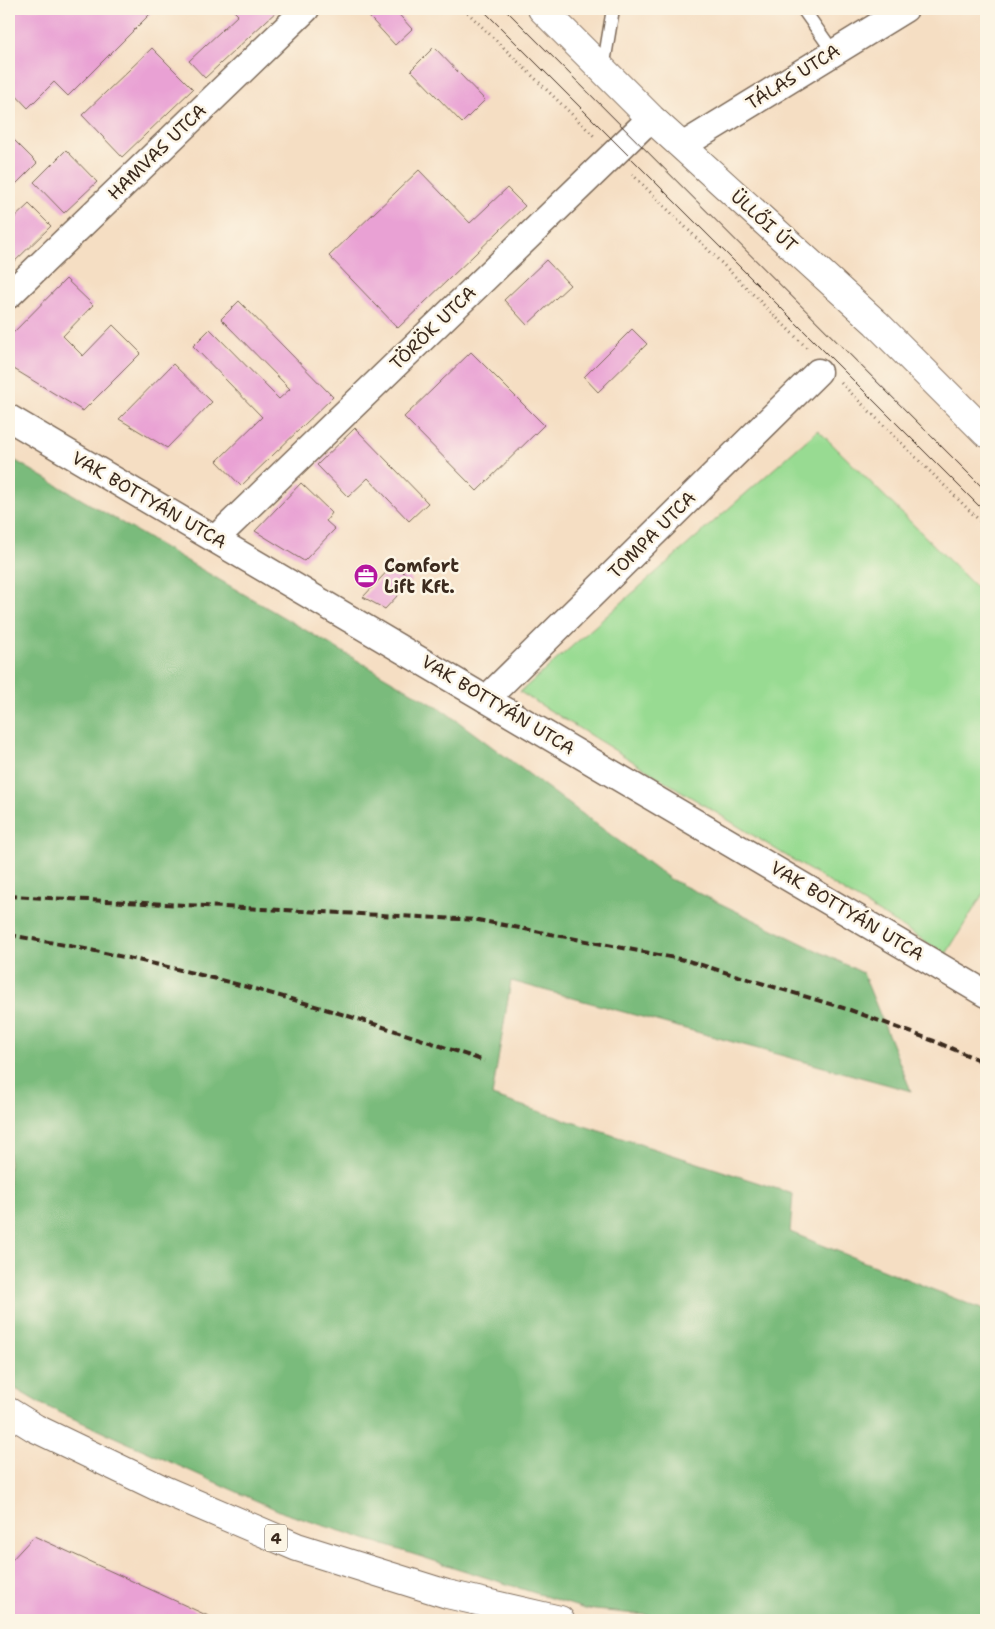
<svg xmlns="http://www.w3.org/2000/svg" width="995" height="1629" font-family="'Shantell Sans',sans-serif">
  <rect width="100%" height="100%" fill="#fcf5e5"/>
  <filter id="ink" filterUnits="userSpaceOnUse"><feTurbulence type="fractalNoise" baseFrequency=".02" numOctaves="2"/><feDisplacementMap in="SourceGraphic" scale="10" xChannelSelector="R" yChannelSelector="G"/><feConvolveMatrix kernelMatrix="1 2 1 2 8 2 1 2 1" color-interpolation-filters="sRGB"/></filter>
  <filter id="wash" filterUnits="userSpaceOnUse"><feTurbulence type="fractalNoise" baseFrequency=".0096" numOctaves="4" result="noise"/><feDisplacementMap in="SourceGraphic" scale="20" xChannelSelector="R" yChannelSelector="G"/><feGaussianBlur stdDeviation="1.12" result="paint"/><feColorMatrix in="noise" values="0 0 0 0 0 0 0 0 0 0 0 0 0 0 0 0 0 1.4 0 .05"/><feComposite in="paint" operator="in"/></filter>
  <g filter="url(#wash)">
    <rect width="100%" height="100%" fill="#f5dec3"/>
    <path fill="#98db92" stroke="#6a8258" d="M818,430L986,597V889L946,954L520,692Z"/>
    <path fill="#7abb7c" stroke="#5a724d" d="M9,457L444,711L670,879L863,973L911,1091L511,981L492,1096L793,1194L790,1232L986,1311V1620H697L585,1609L284,1513L41,1404L9,1385Z"/>
    <g id="blocks">
      <g fill="#e9a1d4">
        <path d="M9,9H155L68,96L54,82L28,108L9,88Z"/>
        <path d="M232,9H279L205,78L189,61L238,15Z"/>
        <path d="M362,9H394L412,29L395,45Z"/>
        <path d="M434,47L485,100L462,123L411,70Z"/>
        <path d="M152,48L193,89L122,157L82,115Z"/>
        <path d="M9,135L37,163L9,191Z"/>
        <path d="M66,150L97,182L64,213L34,182Z"/>
        <path d="M419,170L470,223L507,188L525,206L398,328L329,256Z"/>
        <path d="M29,204L51,226L9,267V223Z"/>
        <path d="M546,260L570,285L527,325L504,300Z"/>
        <path d="M66,279L93,305L63,336L83,356L113,325L141,353L83,411L9,366V337Z"/>
        <path d="M239,301L333,397L241,486L217,461L262,417L193,346L210,329L279,399L290,389L221,319Z"/>
        <path d="M632,329L647,344L598,392L584,377Z"/>
        <path d="M471,352L544,425L477,491L404,417Z"/>
        <path d="M173,364L212,402L167,448L119,419Z"/>
        <path d="M355,428L428,503L409,521L368,478L348,497L317,465Z"/>
        <path d="M301,483L332,513L326,521L335,529L304,561L255,531Z"/>
        <path d="M394,564L412,580L385,609L363,597Z"/>
        <path d="M34,1536L217,1620H9V1563Z"/>
      </g>
    </g>
  </g>
  <g filter="url(#ink)">
    <use href="#blocks" fill-opacity="0" stroke="#7c6958" stroke-width="1"/>
    <g fill="none" stroke-linecap="round" stroke-linejoin="round">
      <defs>
        <g id="service">
          <path d="M803,9L834,53"/>
          <path d="M603,69L613,9"/>
        </g>
        <g id="minor">
          <path d="M682,146L905,9"/>
          <path d="M9,295L306,9"/>
          <path d="M9,418L986,994"/>
          <path d="M215,539L651,118"/>
          <path d="M486,699L818,372"/>
        </g>
        <path id="secondary" d="M542,9L651,118L876,323L986,433"/>
        <path id="primary" d="M9,1412L35,1428L164,1490L297,1547L447,1594L560,1620"/>
      </defs>
      <use href="#service" stroke="#7c6958" stroke-width="15"/>
      <use href="#minor" stroke="#7c6958" stroke-width="29"/>
      <use href="#secondary" stroke="#7c6958" stroke-width="30"/>
      <use href="#primary" stroke="#7c6958" stroke-width="30"/>
      <g stroke="#7c6958" stroke-width="3" stroke-dasharray="1 4" stroke-linecap="butt">
        <path d="M464,9L594,136"/>
        <path d="M632,174L807,348"/>
        <path d="M841,383L986,527"/>
      </g>
      <use href="#service" stroke="#fff" stroke-width="12"/>
      <use href="#minor" stroke="#fff" stroke-width="26"/>
      <use href="#secondary" stroke="#fff" stroke-width="28"/>
      <use href="#primary" stroke="#fff" stroke-width="28"/>
      <g stroke="#3b2a1e" stroke-width="1">
        <path d="M482,9L986,513"/>
        <path d="M505,9L986,491"/>
      </g>
      <g stroke="#3b2a1e" stroke-width="4" stroke-dasharray="8 4" stroke-linecap="butt">
        <path d="M9,896L478,920L685,960L850,1010L934,1041L986,1063"/>
        <path d="M9,935C171,962 329,1006 484,1061"/>
      </g>
    </g>
  </g>
  <defs>
    <symbol id="office-disc" viewBox="-11 -11 22 22"><circle r="9.5" fill="#b5179e" stroke="#fcf5e5"/><path d="M-6-3h4V-5.5h4V-3h4V5H-6ZM-1-4.5V-3h2v-1.5ZM-6 0V1H6V0Z" fill="#fff"/></symbol>
  </defs>
  <g fill-rule="evenodd">
    <use href="#office-disc" x="352" y="562" width="28" height="28"/>
  </g>
  <g text-anchor="middle" stroke-width="5" stroke-linejoin="round" paint-order="stroke">
    <rect fill="#fcf5e5" stroke="#75675a" stroke-width="1" x="265" y="1524.5" width="22" height="27" rx="4"/>
    <g font-size="16" font-weight="bold" fill="#3b2a1e">
      <text x="276" y="1544">4</text>
    </g>
    <g font-size="18" fill="#3b2a1e" stroke="#fcf5e5">
      <text transform="translate(793 77) rotate(-32)" y="6">TÁLAS UTCA</text>
      <text transform="translate(157 152) rotate(-44)" y="6">HAMVAS UTCA</text>
      <text transform="translate(764 221) rotate(42)" y="6">ÜLLŐI ÚT</text>
      <text transform="translate(433 328) rotate(-44)" y="6">TÖRÖK UTCA</text>
      <text transform="translate(149 500) rotate(30)" y="6">VAK BOTTYÁN UTCA</text>
      <text transform="translate(652 535) rotate(-45)" y="6">TOMPA UTCA</text>
      <text transform="translate(498 705) rotate(31)" y="6">VAK BOTTYÁN UTCA</text>
      <text transform="translate(847 911) rotate(31)" y="6">VAK BOTTYÁN UTCA</text>
    </g>
    <g font-size="18" font-weight="bold" fill="#3b2a1e" stroke="#fcf5e5" text-anchor="start">
      <text x="384" y="572">Comfort<tspan x="384" dy="21">Lift Kft.</tspan></text>
    </g>
  </g>
  <rect width="995" height="1629" fill="none" stroke="#fcf5e5" stroke-width="30"/>
</svg>
